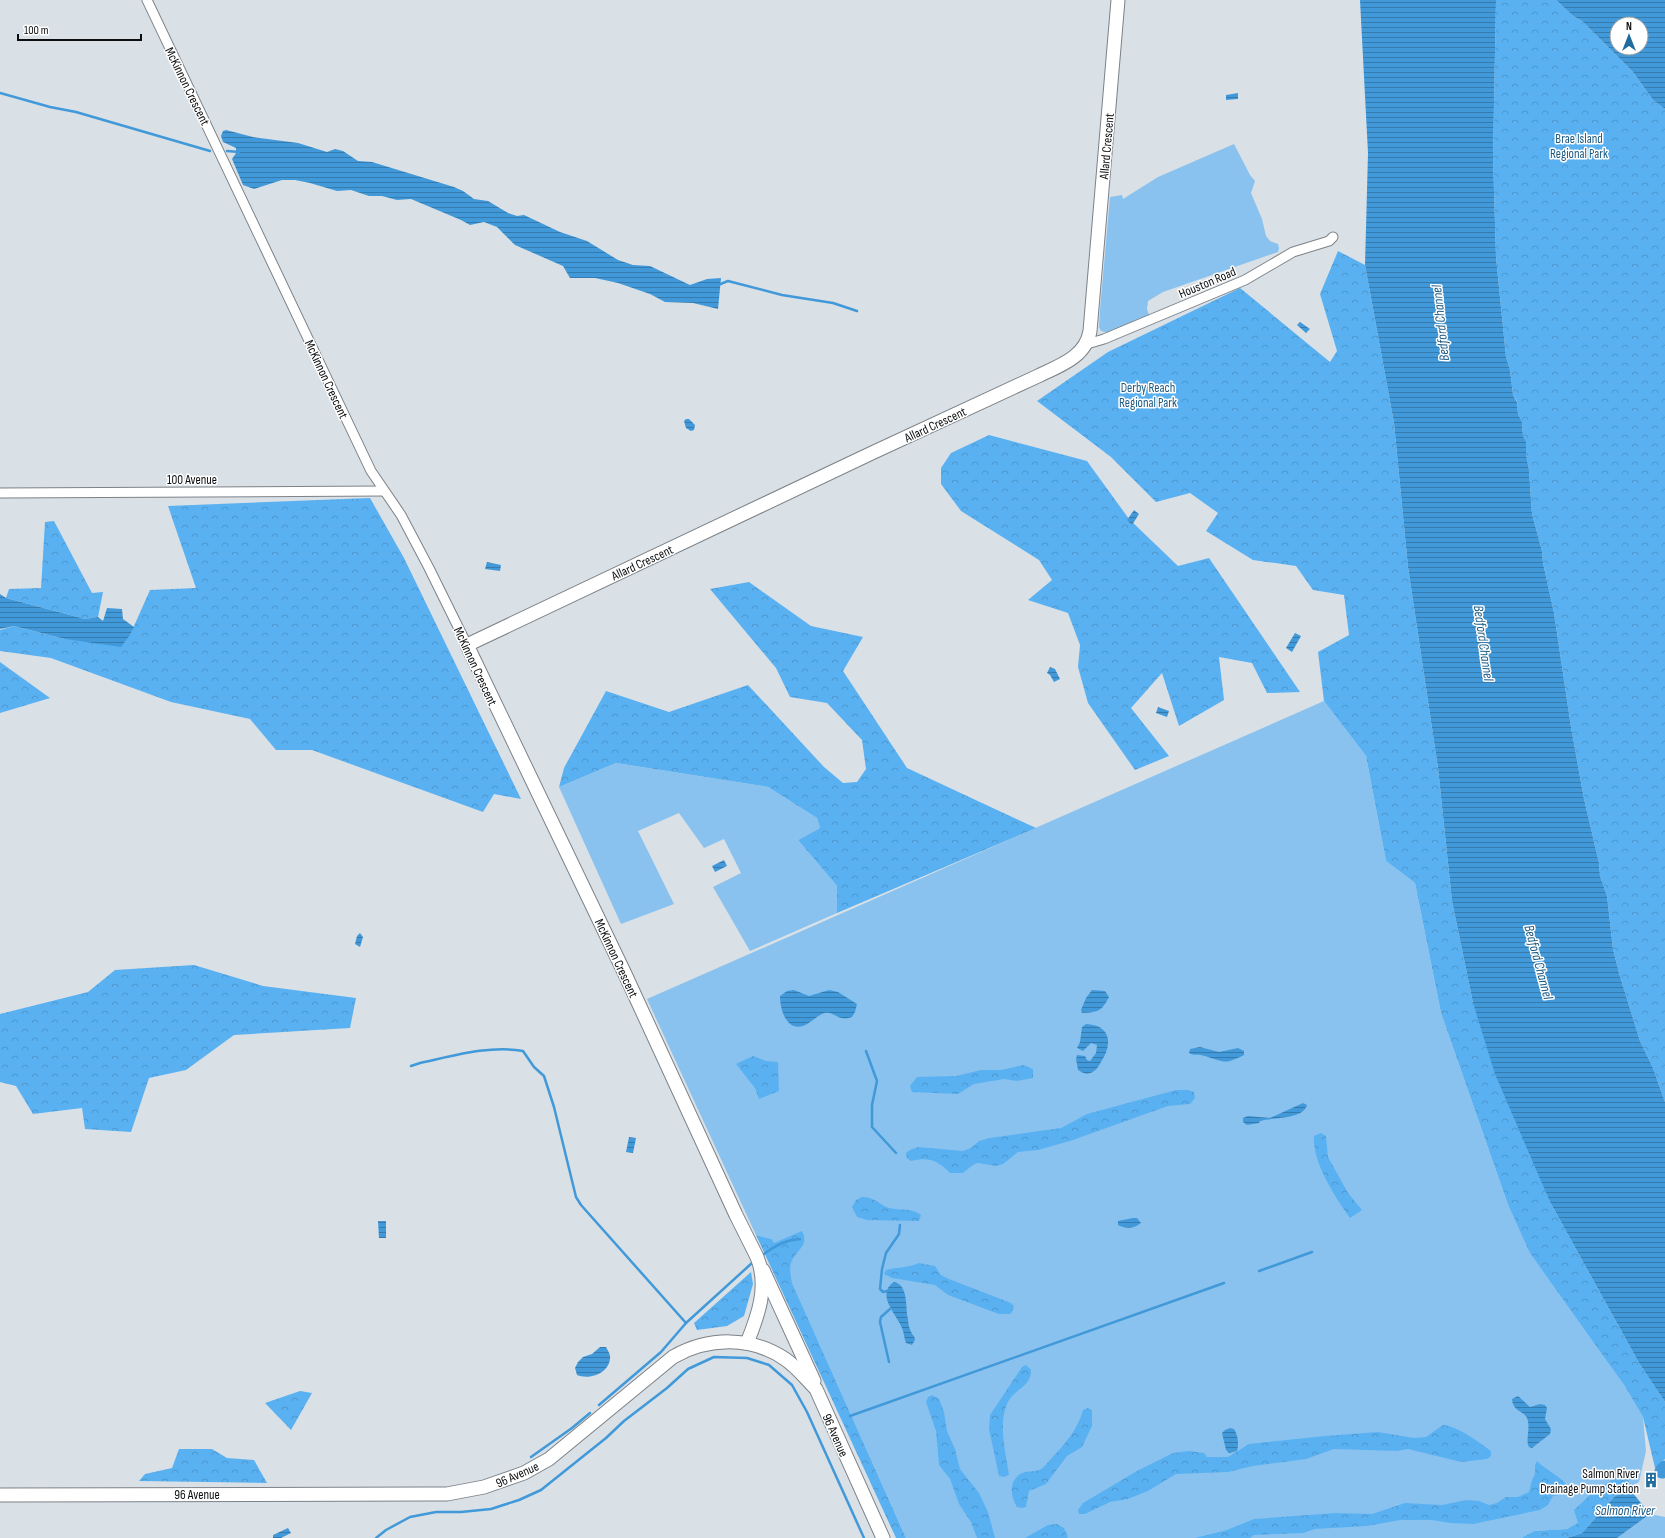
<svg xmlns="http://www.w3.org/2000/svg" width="1665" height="1538" font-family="'Sofia Sans Condensed',sans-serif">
  <defs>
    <pattern id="forest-crowns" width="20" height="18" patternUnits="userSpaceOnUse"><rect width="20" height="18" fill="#5ab1f2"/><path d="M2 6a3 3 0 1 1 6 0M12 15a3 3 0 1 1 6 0" fill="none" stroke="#4d97ce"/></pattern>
    <pattern id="water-rules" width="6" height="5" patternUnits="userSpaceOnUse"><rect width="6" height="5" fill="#4199d9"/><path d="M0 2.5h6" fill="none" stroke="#357bae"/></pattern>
  </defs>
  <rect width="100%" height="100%" fill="#d9e0e6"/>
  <g fill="#89c2ee">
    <path d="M1234,144L1250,175L1255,181L1251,193L1262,219L1266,236L1270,241L1278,244L1279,248L1278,252L1163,292L1148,301L1147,309L1149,315L1109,333L1101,331L1099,327L1100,310L1110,197L1122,195L1123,199L1158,177Z"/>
    <path d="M1324,701L1366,756L1386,861L1415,883L1441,1013L1507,1202L1584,1327L1624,1385L1643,1417L1646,1451L1639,1482L1630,1487L1626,1470L1579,1523L1567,1529L1534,1531L1521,1538H906L772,1239L756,1235L647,999Z"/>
    <path d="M616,763L768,787L817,818L820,828L798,840L837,886V913L750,951L713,887L741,873L724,839L704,848L679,813L638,831L674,904L621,924L559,787Z"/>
    <path d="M1650,1514L1665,1517V1538H1617Z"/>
  </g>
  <g fill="url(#forest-crowns)">
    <path d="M1496,0H1556L1573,16L1582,21L1633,72L1653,100L1665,109V1102L1653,1068L1640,1041L1619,973L1613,949L1607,896L1600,876L1599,863L1584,799L1571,727L1554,613L1543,563L1542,551L1532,514L1529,470L1526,454V441L1523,436L1522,422L1518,414L1517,401L1513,395L1510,370L1506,357L1496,257L1493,157Z"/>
    <path d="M1338,251L1365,265L1394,423L1408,567L1438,768L1452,901L1473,1003L1550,1202L1639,1363L1665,1402V1459L1655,1468L1643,1417L1624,1385L1530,1253L1507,1202L1441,1013L1415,883L1386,861L1366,756L1324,701L1318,652L1349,635L1344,595L1313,590L1296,566L1253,560L1206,531L1218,513L1190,493L1156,502L1111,457L1037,401L1108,352L1240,288L1330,362L1337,351L1320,294Z"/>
    <path d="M989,435L1087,461L1129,519L1178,566L1209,558L1300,692L1267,693L1252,663L1219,657L1224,700L1179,726L1162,673L1131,708L1169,756L1135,770L1088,703L1078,667L1080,645L1068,613L1028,600L1052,580L1039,560L961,511L941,484V468L951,453Z"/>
    <path d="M370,498L404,558L521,799L494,794L483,812L312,750H276L250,719L171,702L51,658L0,651V630L14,626L65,639L130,635L150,590L196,588L168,506Z"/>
    <path d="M54,521L92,593L103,592L98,617L85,619L6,598L9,589L41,588L45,522Z"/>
    <path d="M749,582L811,626L863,637L843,671L907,768L1036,828L837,913V886L798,840L820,828L817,818L768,787L616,763L559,787L564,768L606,691L669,712L748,685L824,767L843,783L857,782L866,769L862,740L827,703L790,697L776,668L710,589Z"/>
    <path d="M0,662L50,698L0,713Z"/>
    <path d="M194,965L263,986L356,998L350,1028L234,1035L186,1070L149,1078L131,1132L85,1129L82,1108L33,1114L16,1086L0,1082V1014L88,992L115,970Z"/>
    <path d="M753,1056L766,1061L778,1062L779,1091L759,1099L755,1088L736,1064Z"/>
    <path d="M1023,1065L1033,1069V1078L1017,1081L1004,1079L974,1084L958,1094L912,1092L910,1086L917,1077L956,1076L981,1070H1001Z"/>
    <path d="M1176,1090H1188L1194,1092L1195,1098L1190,1104L1168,1106L1070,1141L1038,1150L1018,1152L1003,1164L996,1166L978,1163L974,1164L963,1173H950C937,1160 929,1157 911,1161L907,1158L906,1153L910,1150L918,1147L963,1151L971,1148L979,1141L990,1138L1061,1128L1087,1114Z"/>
    <path d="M1321,1133L1326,1136L1328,1157L1348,1193L1362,1210L1350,1218C1335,1197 1312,1162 1314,1136Z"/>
    <path d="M862,1197C875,1197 878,1204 889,1208C900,1211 911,1207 921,1215L919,1221L867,1220L857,1217L852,1207L856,1200Z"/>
    <path d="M802,1231C810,1246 795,1251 791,1263C789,1269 791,1277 792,1283L906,1538H896L756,1235L772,1239L774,1243Z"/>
    <path d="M919,1263L935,1266L941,1275L949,1279L1011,1303L1014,1306L1012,1312L1010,1314H999L948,1295L935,1285L892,1278L884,1274L886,1270C897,1267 909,1268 919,1263Z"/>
    <path d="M751,1272L753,1284L744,1316L727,1326L697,1330L694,1323Z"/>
    <path d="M1026,1365L1031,1370C1031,1388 1014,1388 1007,1404C998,1425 1006,1453 1009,1475L1004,1477L999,1476L989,1429L990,1415L1022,1367Z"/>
    <path d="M300,1391L312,1393L291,1430L265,1403Z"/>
    <path d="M932,1395L939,1399L944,1412L947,1431L955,1449L960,1469L979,1493L988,1512L995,1538H977L971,1522L959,1504L950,1479L939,1465L936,1431L926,1402L928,1397Z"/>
    <path d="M1088,1408L1092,1410V1426L1082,1447L1067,1456L1046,1484L1029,1491L1026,1507L1022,1508L1017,1507C1009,1494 1009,1477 1025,1472C1030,1471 1036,1472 1041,1469C1044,1468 1047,1463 1049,1461C1063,1446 1078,1430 1083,1410Z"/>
    <path d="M1443,1425C1457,1426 1479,1442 1491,1451V1456L1487,1459L1461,1462L1408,1449L1397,1451L1334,1449L1306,1459L1253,1466L1228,1472L1176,1474L1148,1491L1128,1499L1110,1502L1085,1514H1079L1078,1510L1083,1503L1137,1471L1173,1453L1189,1451L1204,1453L1207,1457H1228L1249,1444L1325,1436L1378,1432L1414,1438L1426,1437Z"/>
    <path d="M179,1449H212L227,1458L254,1460L267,1483L139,1481L145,1474L172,1468Z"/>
    <path d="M1537,1461C1546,1470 1557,1474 1566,1484C1565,1493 1562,1495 1553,1496L1548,1505L1540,1510L1473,1524L1450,1523L1432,1520H1400L1367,1526L1315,1529L1303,1533L1254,1535L1250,1538H1195L1227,1530L1254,1519L1336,1513L1372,1514L1405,1503L1442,1505L1466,1500L1479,1501L1489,1505L1497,1503L1506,1497H1518L1529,1492L1532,1480L1535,1474V1465Z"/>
    <path d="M1626,1470L1630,1487L1614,1497L1582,1533L1567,1538H1521L1534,1531L1567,1529L1578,1523L1574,1510L1591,1494Z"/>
    <path d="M1057,1524L1064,1528L1068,1537L1067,1538H1025L1048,1525Z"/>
  </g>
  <g fill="url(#water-rules)" fill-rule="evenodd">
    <path d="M1360,0H1496L1493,157L1496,257L1506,357L1510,370L1513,395L1517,402L1518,414L1522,422L1523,436L1526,441V454L1529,470L1532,514L1542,551L1543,563L1554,613L1571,727L1584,799L1599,863L1600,876L1607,896L1613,949L1619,973L1640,1041L1653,1068L1665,1102V1402L1639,1363L1550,1202L1495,1074L1473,1003L1452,901L1438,768L1408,567L1394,423L1365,265L1368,153Z"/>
    <path d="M1556,0H1665V109L1653,100L1633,72L1582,21L1573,16ZM1617,24H1641V48H1617Z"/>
    <path d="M1238,93V99L1226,100V95Z"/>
    <path d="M226,130L253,137L298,143L327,152L335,149L343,151L358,161L372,162L454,187L463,191L474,199L488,201L508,213L517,216L524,215L560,232L587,241L618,260L633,265L650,266L690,285L707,279L721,278L718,309L693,303L665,302L650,294L618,283L595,278H570L563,266L515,245L497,227L484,222L470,225L461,220L411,199L397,200L382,196H369L351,190L337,191L310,183L295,180H282L254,189L243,185L232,159L236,153V148L223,142L221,136L223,131Z"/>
    <path d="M1300,322L1310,329L1306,333L1297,325Z"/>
    <path d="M686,419H689L695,425L694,430L691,431L686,428L684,421Z"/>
    <path d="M1134,510L1139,514L1132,525L1127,520Z"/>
    <path d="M487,562L501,565L500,571L485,569Z"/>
    <path d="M0,594L6,598L85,619L98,617L103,621L107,608L122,609L123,619L134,627L130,635L121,647L65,639L14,626L0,629Z"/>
    <path d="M1295,633L1301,636L1292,652L1286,648Z"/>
    <path d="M1050,667L1055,669L1060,679L1054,682L1050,675L1047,673Z"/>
    <path d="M1158,707L1169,711L1167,717L1156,713Z"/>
    <path d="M724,860L727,866L715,872L712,866Z"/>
    <path d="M360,933L363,937L360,947L355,944L357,936Z"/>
    <path d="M794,990L809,996L829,990L838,992L857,1004L855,1012L852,1017C849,1018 845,1019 842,1018C835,1017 833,1012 825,1013C817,1015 811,1023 803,1026C786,1031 780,1009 780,996L787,991Z"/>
    <path d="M1092,990L1105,991L1109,997C1101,1012 1098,1012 1082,1013L1081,1010L1086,998Z"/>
    <path d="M1086,1024C1111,1025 1113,1044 1101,1062C1099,1066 1095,1072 1090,1073C1085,1075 1082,1072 1078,1070L1076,1059L1077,1055L1085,1056L1087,1060L1090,1061L1096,1053L1097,1045L1091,1043L1083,1051L1077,1048L1080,1042L1082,1027Z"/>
    <path d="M1200,1047L1219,1052L1238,1048L1244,1051V1055C1224,1065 1225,1062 1205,1056C1199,1054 1194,1056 1189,1053L1190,1049Z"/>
    <path d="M1303,1103L1307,1105C1303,1120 1272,1117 1260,1121L1259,1123L1247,1125L1243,1122V1118L1248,1116L1270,1118Z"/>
    <path d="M629,1137L636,1138L633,1153L626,1152Z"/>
    <path d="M1133,1218H1137L1141,1223C1133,1229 1126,1229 1118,1225V1221Z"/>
    <path d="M378,1221H386V1238H379Z"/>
    <path d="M894,1282C909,1285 905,1308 908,1319C908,1323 909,1328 911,1332C913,1336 915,1336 915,1340L912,1345L906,1343C904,1338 904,1333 902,1328C897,1315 875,1294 894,1282Z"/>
    <path d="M600,1347H606C608,1351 611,1355 610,1359C608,1374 589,1380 577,1375L575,1368L578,1362L583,1357L592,1354Z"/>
    <path d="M1518,1396L1530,1407L1540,1404L1545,1405L1547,1408L1545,1419L1551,1429L1550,1434L1532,1448L1529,1447C1525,1440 1531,1428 1527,1418C1523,1410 1513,1412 1512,1399Z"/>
    <path d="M1230,1428L1234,1429C1238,1435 1239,1444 1237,1451L1229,1453L1226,1450L1222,1433L1225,1430Z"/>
    <path d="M1630,1487L1632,1492L1650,1514L1617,1538H1567L1582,1533L1614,1497Z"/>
    <path d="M288,1528L291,1533L281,1538H273V1535Z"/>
  </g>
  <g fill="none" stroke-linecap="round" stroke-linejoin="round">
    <g stroke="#4199d9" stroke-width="2.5">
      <path d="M0,93L50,107L76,112L210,151"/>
      <path d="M227,151L239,152"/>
      <path d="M718,285L728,281L782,295L833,303L857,311"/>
      <path d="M866,1051L877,1081L872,1105V1127L896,1153"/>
      <path d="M411,1066L420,1063C453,1056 489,1045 523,1051L534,1067L544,1076L554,1107L576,1197L581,1205L686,1323"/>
      <path d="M764,1254C776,1245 786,1240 800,1239"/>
      <path d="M1259,1271L1312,1252"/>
      <path d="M887,1291L883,1292L880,1289L882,1269L886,1253L899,1234L900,1225"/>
      <path d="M889,1362L880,1322L881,1317L890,1309"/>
      <path d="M599,1405L661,1352L686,1323L752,1263"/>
      <path d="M850,1416L1224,1283"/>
      <path d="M531,1457L572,1428L590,1413"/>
      <path d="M376,1538L386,1530L410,1517L436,1512H461L491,1509L519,1500L541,1490L606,1438L624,1421L667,1388L688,1369L714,1357L747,1358L769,1365L792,1385L807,1412L864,1538"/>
    </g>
    <path stroke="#4199d9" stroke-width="15" d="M1662,1471L1665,1468"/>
    <defs>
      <g id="street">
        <path d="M147,0L371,471L401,515L429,568L467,645"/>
        <path d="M1087,344L1104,339L1245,280L1293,252L1329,241L1333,237"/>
        <path d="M0,493L384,491"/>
      </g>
      <g id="secondary">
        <path d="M763,1270L814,1381"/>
        <path d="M747,1343C758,1316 769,1286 757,1257L736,1215L625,974L467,645L874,452L1038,376C1059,366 1086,357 1090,331L1118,0"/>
        <path d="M0,1495L428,1494H447L484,1487L524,1473L549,1459L673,1357C708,1337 751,1336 785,1359C797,1367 806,1379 816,1389L883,1538"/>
      </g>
    </defs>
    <use href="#street" stroke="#7c8287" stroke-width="11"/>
    <use href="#secondary" stroke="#7c8287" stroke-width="15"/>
    <use href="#street" stroke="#fff" stroke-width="9"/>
    <use href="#secondary" stroke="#fff" stroke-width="13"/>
  </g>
  <defs>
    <symbol id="building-bare" viewBox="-9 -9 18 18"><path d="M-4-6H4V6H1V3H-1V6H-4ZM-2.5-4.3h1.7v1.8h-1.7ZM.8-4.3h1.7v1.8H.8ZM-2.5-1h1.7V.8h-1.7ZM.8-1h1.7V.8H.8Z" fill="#216c9f" stroke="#fff" stroke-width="2.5" paint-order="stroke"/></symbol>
  </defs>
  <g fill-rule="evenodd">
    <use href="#building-bare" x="1640" y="1469" width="22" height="22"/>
  </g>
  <g text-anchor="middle" stroke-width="3" stroke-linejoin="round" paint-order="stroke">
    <g font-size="13" fill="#0b0d0f" stroke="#fff">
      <text transform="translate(188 86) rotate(64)" y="5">McKinnon Crescent</text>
      <text transform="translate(1106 146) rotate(-85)" y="5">Allard Crescent</text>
      <text transform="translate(1207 282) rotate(-23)" y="5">Houston Road</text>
      <text transform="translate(327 379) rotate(65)" y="5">McKinnon Crescent</text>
      <text transform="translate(935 424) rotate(-25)" y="5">Allard Crescent</text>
      <text x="192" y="484">100 Avenue</text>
      <text transform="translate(642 562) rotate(-25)" y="5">Allard Crescent</text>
      <text transform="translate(476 666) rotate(65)" y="5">McKinnon Crescent</text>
      <text transform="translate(617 958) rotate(65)" y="5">McKinnon Crescent</text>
      <text transform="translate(836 1435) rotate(66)" y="5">96 Avenue</text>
      <text transform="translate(517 1474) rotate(-24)" y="5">96 Avenue</text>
      <text x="197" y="1499">96 Avenue</text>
    </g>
    <g font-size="13" fill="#1a5983" stroke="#fff">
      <text x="1579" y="143">Brae Island<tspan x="1579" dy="15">Regional Park</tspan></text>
      <text x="1148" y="392">Derby Reach<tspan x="1148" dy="15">Regional Park</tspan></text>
    </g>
    <g font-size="13" fill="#0b0d0f" stroke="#fff" text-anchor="end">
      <text x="1639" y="1478">Salmon River<tspan x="1639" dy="15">Drainage Pump Station</tspan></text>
    </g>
    <g font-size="14" font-style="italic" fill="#195883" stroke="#fff">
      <text transform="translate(1440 323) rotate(-96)" y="5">Bedford Channel</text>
      <text transform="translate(1484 643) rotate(82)" y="5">Bedford Channel</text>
      <text transform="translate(1539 962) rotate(75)" y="5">Bedford Channel</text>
      <text x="1625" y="1515">Salmon River</text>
    </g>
  </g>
  <g transform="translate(1629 36)"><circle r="19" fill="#ffffff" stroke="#9d9e9f"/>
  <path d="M0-3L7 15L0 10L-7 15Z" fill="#216c9f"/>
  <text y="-6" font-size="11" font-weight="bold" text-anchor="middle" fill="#0b0d0f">N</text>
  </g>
  <path d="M18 34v6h123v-6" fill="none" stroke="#0b0d0f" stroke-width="2"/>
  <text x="24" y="34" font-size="12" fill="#0b0d0f" stroke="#ffffff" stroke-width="3" paint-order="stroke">100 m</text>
</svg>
